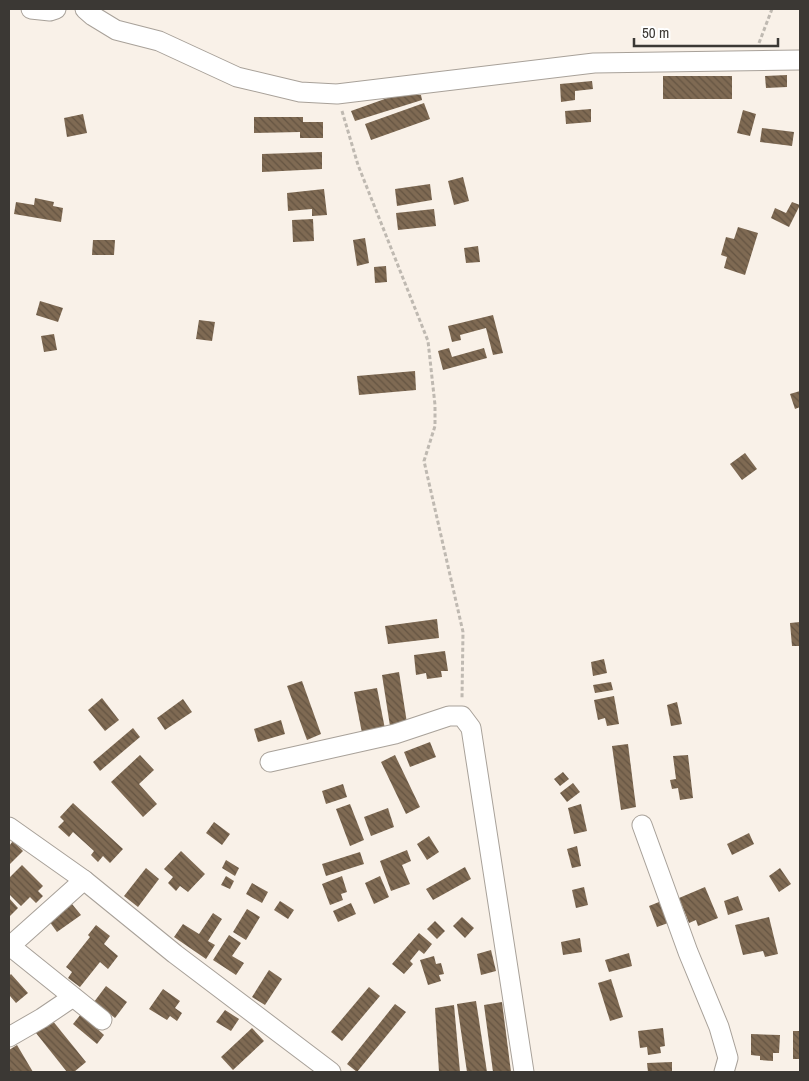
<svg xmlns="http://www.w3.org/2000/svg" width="809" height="1081" font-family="'Archivo Narrow',sans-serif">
  <defs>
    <pattern id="building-back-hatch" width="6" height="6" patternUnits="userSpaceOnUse" patternTransform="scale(1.25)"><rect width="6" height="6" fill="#7f6a53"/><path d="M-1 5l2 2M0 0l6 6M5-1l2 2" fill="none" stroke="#645442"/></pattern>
  </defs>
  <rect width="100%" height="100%" fill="#f9f1e8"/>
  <g fill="url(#building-back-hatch)">
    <path d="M787,75V87L766,88L765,76Z"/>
    <rect x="663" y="76" width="69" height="23"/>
    <path d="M592,81L593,89L575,91V100L561,102L560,84Z"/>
    <path d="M396,95H421L422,100L355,121L351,111Z"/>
    <path d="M424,103L430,119L371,140L365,124Z"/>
    <path d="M591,109V122L566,124L565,111Z"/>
    <path d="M743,110L756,114L750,136L737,133Z"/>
    <path d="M83,114L87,133L67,137L64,118Z"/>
    <path d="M254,117H303V122H323V138H300V132L254,133Z"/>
    <path d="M762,128L794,132L792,146L760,142Z"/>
    <path d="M322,152V169L262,172V154Z"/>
    <path d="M463,177L469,201L454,205L448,181Z"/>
    <path d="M430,184L432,200L397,206L395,189Z"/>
    <path d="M324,189L327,215L312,216V209L288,211L287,193Z"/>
    <path d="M35,198L54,202L53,206L63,208L61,222L14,214L16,202L34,205Z"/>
    <path d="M792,202L800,205L789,227L771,218L775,208L786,213Z"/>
    <path d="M434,209L436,226L398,230L396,213Z"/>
    <path d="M313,219L314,241L293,242L292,220Z"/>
    <path d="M738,227L758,233L745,275L724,268L727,257L721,255L726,237L734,239Z"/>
    <path d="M365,238L369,263L357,266L353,240Z"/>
    <path d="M93,240H115L114,255H92Z"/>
    <path d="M478,246L480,262L466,263L464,248Z"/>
    <path d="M386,266L387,282L375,283L374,267Z"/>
    <path d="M40,301L63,308L58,322L36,315Z"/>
    <path d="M493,315L503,353L493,355L486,328L460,335L461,340L452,342L448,326Z"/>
    <path d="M199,320L215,322L212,341L196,339Z"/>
    <path d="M54,334L57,350L44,352L41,336Z"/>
    <path d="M449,348L452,357L484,348L487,358L443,370L438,351Z"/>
    <path d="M415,371L416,390L359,395L357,376Z"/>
    <path d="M800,391V407L795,409L790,394Z"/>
    <path d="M745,453L757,469L742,480L730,464Z"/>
    <path d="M437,619L439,638L388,644L385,626Z"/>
    <path d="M800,622V646H792L790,623Z"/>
    <path d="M445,651L448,671H441L442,677L427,679L426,673L416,675L414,655Z"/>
    <path d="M604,659L607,673L593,676L591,662Z"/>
    <path d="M399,672L407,723L390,726L382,675Z"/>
    <path d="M302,681L321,734L307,740L287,686Z"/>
    <path d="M611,682L613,690L595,693L593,685Z"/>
    <path d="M377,688L385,729L362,733L354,692Z"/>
    <path d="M614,696L619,724L607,726L605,718L598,720L594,700Z"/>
    <path d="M102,698L119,720L105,731L88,710Z"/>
    <path d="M183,699L192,712L165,730L157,718Z"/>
    <path d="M677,702L682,724L671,726L667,705Z"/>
    <path d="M281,720L285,734L258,742L254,729Z"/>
    <path d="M133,728L140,737L100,771L93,762Z"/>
    <path d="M430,742L436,757L410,767L404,752Z"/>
    <path d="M628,744L636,807L621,810L612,746Z"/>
    <path d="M140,755L154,770L139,784L157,804L143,817L111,782Z"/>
    <path d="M395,755L420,807L406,814L381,762Z"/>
    <path d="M688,755L693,798L680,800L678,788L672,789L670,780L676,779L673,756Z"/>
    <path d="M563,772L569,779L560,786L554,779Z"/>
    <path d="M573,783L580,792L567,802L560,793Z"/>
    <path d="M343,784L347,797L326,804L322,791Z"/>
    <path d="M73,803L123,849L110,863L103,856L98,862L91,855L94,851L73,832L69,837L58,827L64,821L60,817Z"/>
    <path d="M350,804L364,840L350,846L336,809Z"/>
    <path d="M581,804L587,831L574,834L568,808Z"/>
    <path d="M388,808L394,827L371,836L364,817Z"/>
    <path d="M214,822L230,834L222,845L206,833Z"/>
    <path d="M749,833L754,844L732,855L727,844Z"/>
    <path d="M429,836L439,852L427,860L417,844Z"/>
    <path d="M13,841L23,851L9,865V846Z"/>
    <path d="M577,846L581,866L572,868L567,849Z"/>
    <path d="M407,850L411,861L402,865L410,884L391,891L380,861Z"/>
    <path d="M181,851L205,874L188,892L180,886L176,891L168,883L173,877L164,869Z"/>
    <path d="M360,852L364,864L326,876L322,864Z"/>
    <path d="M226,860L239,868L235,876L222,868Z"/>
    <path d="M22,865L43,886L38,891L43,896L36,903L30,897L21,906L9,894V878Z"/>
    <path d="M465,867L471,879L433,900L426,889Z"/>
    <path d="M146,868L159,879L138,907L124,896Z"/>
    <path d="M780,868L791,884L779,892L769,876Z"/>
    <path d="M226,876L234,881L230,889L221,885Z"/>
    <path d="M342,876L347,892L341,894L343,900L330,905L322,884Z"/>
    <path d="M380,876L389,897L374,904L365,883Z"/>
    <path d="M252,883L268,892L262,903L246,894Z"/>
    <path d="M584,887L588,905L576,908L572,890Z"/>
    <path d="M705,887L718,918L698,926L696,920L689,923L679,898Z"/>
    <path d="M738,896L743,910L728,915L724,901Z"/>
    <path d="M9,898L18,908L9,917Z"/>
    <path d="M280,901L294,910L288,919L274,910Z"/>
    <path d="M659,902L668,923L657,927L649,906Z"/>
    <path d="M351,903L356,914L338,922L333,911Z"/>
    <path d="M72,904L81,915L57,932L49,921Z"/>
    <path d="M247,909L260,917L246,940L233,932Z"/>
    <path d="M213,913L222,919L208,941L215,945L206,959L174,937L183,924L199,934Z"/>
    <path d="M462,917L474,928L465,938L453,926Z"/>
    <path d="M769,917L778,954L765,957L763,951L743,955L735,925Z"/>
    <path d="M435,921L445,931L437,939L427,929Z"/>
    <path d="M96,925L110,936L104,944L118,956L108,969L100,962L80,987L68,978L72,972L66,967L90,937L88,935Z"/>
    <path d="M419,933L432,944L424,954L419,950L410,961L413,964L404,974L392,964Z"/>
    <path d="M229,935L241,943L232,956L244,963L236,975L213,960Z"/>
    <path d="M580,938L582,952L563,955L561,942Z"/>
    <path d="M491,950L496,971L481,975L477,954Z"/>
    <path d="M629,953L632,966L609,972L605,960Z"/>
    <path d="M434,956L436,964L441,963L444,974L439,975L441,981L428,985L420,960Z"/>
    <path d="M269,970L282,979L265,1005L252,997Z"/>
    <path d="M11,974L28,993L16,1003L10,996L9,998V976Z"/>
    <path d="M611,979L623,1017L610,1021L598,983Z"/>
    <path d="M106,986L127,1002L115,1018L94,1002Z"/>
    <path d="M369,987L380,996L342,1041L331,1032Z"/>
    <path d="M163,989L180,1001L175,1008L182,1013L177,1021L170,1016L167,1020L149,1009Z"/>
    <path d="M476,1001L487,1072H467L457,1004Z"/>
    <path d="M502,1002L511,1072H493L484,1005Z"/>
    <path d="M395,1004L406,1012L357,1072L347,1064Z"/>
    <path d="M454,1005L460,1072H439L435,1008Z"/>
    <path d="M225,1010L239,1019L231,1031L216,1022Z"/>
    <path d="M81,1014L104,1035L97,1044L73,1024Z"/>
    <path d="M52,1020L86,1062L74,1072H67L36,1033Z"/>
    <path d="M252,1028L264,1041L233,1070L221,1057Z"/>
    <path d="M663,1028L665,1046L660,1047L661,1053L648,1055L647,1047L640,1048L638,1031Z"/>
    <rect x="793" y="1031" width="7" height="28"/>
    <path d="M751,1034L780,1035L779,1053H773V1061L760,1060V1056L751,1055Z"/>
    <path d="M17,1045L33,1072H9V1050Z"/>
    <path d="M672,1062V1072H648L647,1063Z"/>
  </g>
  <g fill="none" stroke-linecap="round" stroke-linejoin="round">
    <defs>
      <g id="minor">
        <path d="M31,9L50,11L56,9"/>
        <path d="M85,9L93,16L116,30L159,41L237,77L300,92L337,94L594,63L800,60"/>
        <path d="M270,762L395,734L449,716H462L471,728L524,1072"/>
        <path d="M642,825L688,952L719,1027L728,1058L724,1072"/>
        <path d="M9,827L84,880L175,954L331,1072"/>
        <path d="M10,946L102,1020"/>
        <path d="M9,947L84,880"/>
        <path d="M9,1037L42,1018L73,997"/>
      </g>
    </defs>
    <use href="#minor" stroke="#a8a199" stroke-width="21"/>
    <g stroke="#bfb9b1" stroke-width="3" stroke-dasharray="4 2.5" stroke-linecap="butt">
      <path d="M759,43L772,9"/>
      <path d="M342,111L358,165L428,341L435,405V426L424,461L463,632L462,698"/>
    </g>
    <use href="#minor" stroke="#fff" stroke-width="19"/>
  </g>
  <rect width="809" height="1081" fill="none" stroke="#3b3834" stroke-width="20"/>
  <path d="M634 38v8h144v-8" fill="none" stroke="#3b3834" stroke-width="2.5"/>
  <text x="642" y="38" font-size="15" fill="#3b3834" stroke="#ffffff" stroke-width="4" paint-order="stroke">50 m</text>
</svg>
